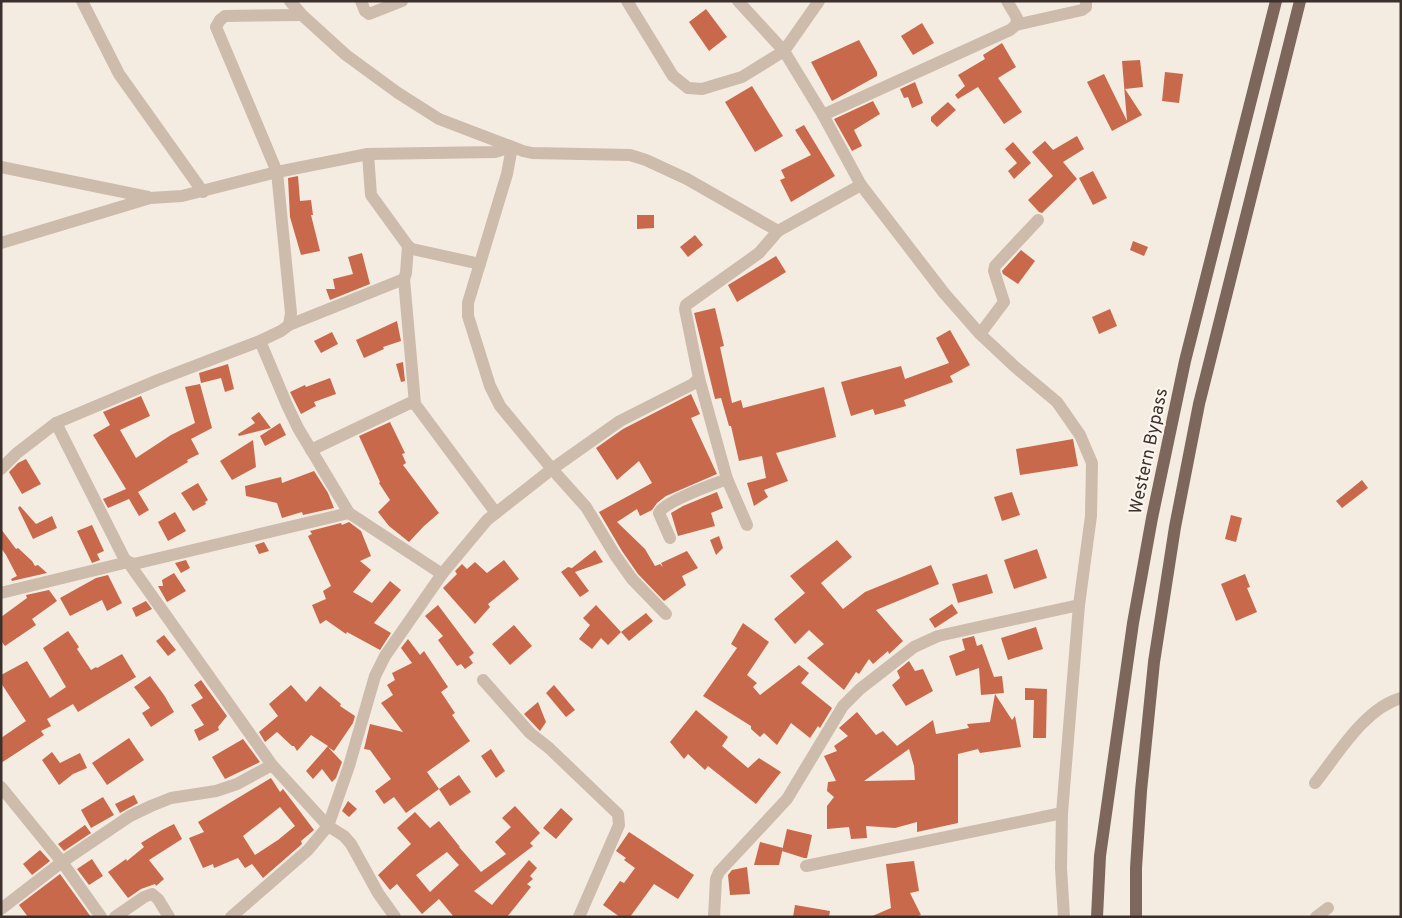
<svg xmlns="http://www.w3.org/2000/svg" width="1402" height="918" font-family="Overpass,sans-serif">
  <rect width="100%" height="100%" fill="#f4ebe1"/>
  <g fill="#c8694b" fill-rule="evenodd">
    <path d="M706,9L727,37L709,51L689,22Z"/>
    <path d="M922,23L934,43L913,55L901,36Z"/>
    <path d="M859,40L877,72V76L832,101L811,62Z"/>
    <path d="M1002,43L1016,67L998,78L1022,112L1004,124L978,87L958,99L955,95L965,86L958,75L985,59L983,55Z"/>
    <path d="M1140,60L1143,87L1125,89L1142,115L1112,131L1087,82L1104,74L1127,121L1122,61Z"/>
    <path d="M1165,72L1183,74L1179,103L1162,101Z"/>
    <path d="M915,82L923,103L912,108L908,97L904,98L900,89Z"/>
    <path d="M752,86L783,136L755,152L725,102Z"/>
    <path d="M873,101L880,114L854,130L862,146L852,151L834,119Z"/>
    <path d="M948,102L956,110L937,127L931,121V117Z"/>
    <path d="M804,125L835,176L791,202L780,180L785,178L781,170L811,155L795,130Z"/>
    <path d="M1077,136L1084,149L1063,162L1077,179L1042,213L1039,212L1028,200L1053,176L1032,152L1045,141L1053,150Z"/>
    <path d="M1013,142L1031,163L1014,179L1008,171L1017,163L1005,149Z"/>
    <path d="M1093,171L1107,198L1093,205L1079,178Z"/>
    <path d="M298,176L300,201L311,200L313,215H311L320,251L301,255L290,217L288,178Z"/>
    <path d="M637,215H654V228L637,229Z"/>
    <path d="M695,235L703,245L688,257L680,247Z"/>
    <path d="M1133,241L1148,247L1144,256L1130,250Z"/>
    <path d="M1021,250L1035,261L1018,284L1003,274L1002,271Z"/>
    <path d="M362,253L370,284L330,300L326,289H335L333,279L353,274L348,257Z"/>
    <path d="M776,256L786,272L737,302L728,285Z"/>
    <path d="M715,308L724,346L720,347L732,403L741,400L743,408L824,387L836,437L776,453L788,481L764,490L768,497L754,506L747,483L766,478L762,456L739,461L731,426H729L721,398L715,399L694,313Z"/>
    <path d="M1110,309L1117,326L1099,334L1092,317Z"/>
    <path d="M397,321L401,341L383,347L384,349L364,358L356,340Z"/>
    <path d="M950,330L970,365L950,376L953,382L904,400L906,406L875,415L873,409L851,416L841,382L901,366L905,379L949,363L936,338Z"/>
    <path d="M332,332L338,344L321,353L314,341Z"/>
    <path d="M403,362L405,381L401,382L396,364Z"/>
    <path d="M228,364L234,389L225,392L221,378L201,383L199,373Z"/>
    <path d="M330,378L336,394L314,402L316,406L301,414L290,392L305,385L306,387Z"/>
    <path d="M200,384L212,428L191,439L199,454L187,460L188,462L138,492L149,510L139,516L129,499L108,508L103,499L126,489L93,435L110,425L103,412L141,396L150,416L120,430L136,458L171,435L195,423L185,387Z"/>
    <path d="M691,394L700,414L691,418L717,474L666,496L657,503L652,510L640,516L637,509L617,522L645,549L655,566L660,564L663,567L661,563L687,551L698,568L682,576L686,585L664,601L638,574L622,551L599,512L652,483L639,461L617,480L596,448L623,429Z"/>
    <path d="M259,412L271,428L239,436L238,434L255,423L251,418Z"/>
    <path d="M390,422L405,453L402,454L406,463L403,465L439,513L424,526L409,542L389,526L378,512L390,500L379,483L380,482L359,436Z"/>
    <path d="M280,423L286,435L265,446L260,436Z"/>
    <path d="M1073,439L1078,466L1020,475L1016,449Z"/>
    <path d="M253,440L256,467L232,480L220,461Z"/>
    <path d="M26,459L41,484L22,494L9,472L18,463Z"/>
    <path d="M314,471L328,493L334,508L303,515L302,512L282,518L277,503L246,496L245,486L281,477L282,483Z"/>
    <path d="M1362,480L1368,488L1342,508L1336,501Z"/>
    <path d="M198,483L208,500L205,502L206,504L193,511L181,493Z"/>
    <path d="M717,492L723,508L711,513L715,526L678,536L671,513L683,506Z"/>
    <path d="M1012,492L1020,515L1002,521L994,497Z"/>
    <path d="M20,506L36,524L52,516L57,528L33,539L18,508Z"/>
    <path d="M175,512L186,531L168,541L158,522Z"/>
    <path d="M1231,515L1242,518L1236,542L1225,539Z"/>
    <path d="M349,522L361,531L371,556L360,561L371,570L353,592L372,603L390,581L401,590L374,623L391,633L380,650L347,632L346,634L326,620L320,624L312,605L326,599L323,591L331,586L308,536L312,534L310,531L341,523L342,525Z"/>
    <path d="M92,525L104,551L97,554L100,560L92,563L77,531Z"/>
    <path d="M1,529L16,549L18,548L32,561L35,566L38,565L47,573L12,581L11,579L17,576L6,555L1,548Z"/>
    <path d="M719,536L723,548L716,555L710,540Z"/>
    <path d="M837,540L852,557L821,583L843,609L865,592L931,565L939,584L876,610L903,641L889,654L888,651L873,664L869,659L859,674L856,672L844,690L807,658L824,644L809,630L795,644L774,619L805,593L790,576Z"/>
    <path d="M264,542L269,551L259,554L255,545Z"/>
    <path d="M1037,549L1047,578L1014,589L1004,560Z"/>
    <path d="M595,550L603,562L575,572L589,591L580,597L561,572L568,567L572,568Z"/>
    <path d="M186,560L190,568L181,573L175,563Z"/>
    <path d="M504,560L519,579L488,604L490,607L475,624L443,588L457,574L455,571L462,564L467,569L475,562L487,573Z"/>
    <path d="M174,573L186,591L167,602L158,586H163L162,580Z"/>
    <path d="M987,574L993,593L958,603L952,584Z"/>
    <path d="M1245,574L1250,587L1247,588L1257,612L1236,621L1221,584Z"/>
    <path d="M108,575L122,603L107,611L102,600L70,616L60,598L96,578Z"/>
    <path d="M49,590L57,601L32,619L36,625L5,646L1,641V617L27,598L26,595Z"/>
    <path d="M146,601L152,609L136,617L132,608Z"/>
    <path d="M952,604L958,613L935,628L929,619Z"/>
    <path d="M438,605L474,653L469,657L473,663L465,669L461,664L457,666L438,640L443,636L425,616Z"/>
    <path d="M596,605L621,632L608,645L601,638L592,649L579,639L590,625L583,618Z"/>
    <path d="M646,613L653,621L629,641L621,632Z"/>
    <path d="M743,623L769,642L747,675L757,683L753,687L760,695L799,665L809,673L801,683L832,708L820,728L818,726L810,738L791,723L777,745L764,733L760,737L751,729V726L703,696L737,648L731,644Z"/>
    <path d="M514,625L532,646L510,665L492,644Z"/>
    <path d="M1036,627L1043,649L1008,660L1001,638Z"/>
    <path d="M68,631L79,647L77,649L91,670L96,667L97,668L122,654L136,677L78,712L73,704L47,719L51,726L41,731L44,735L1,763V738L26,721L1,683V675L27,661L50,698L66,687L43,648Z"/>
    <path d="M164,635L176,650L168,656L156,641Z"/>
    <path d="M974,636L977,646L982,644L994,677L1002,676L1004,693L981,695L979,668L956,676L949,656L965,650L962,639Z"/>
    <path d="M408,639L420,655L424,651L448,687L441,692L455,713L452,715L470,741L427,772L439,789L406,813L394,797L384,804L375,791L391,779L370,750L364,749L370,724L403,732L381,703L393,695L387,685L395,680L392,673L412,663L401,648Z"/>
    <path d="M909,661L915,671L923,669L933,691L906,706L892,685L900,678L897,671Z"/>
    <path d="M150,676L164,695L174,712L151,727L142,713L150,708L134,687Z"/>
    <path d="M201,680L227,716L218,727L219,730L199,741L194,730L204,725L191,705L203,698L194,685Z"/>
    <path d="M291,685L306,702L320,686L341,704L340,706L355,716L353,723L334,751L328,747L342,762L336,778L332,782L322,769L313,779L306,771L328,746L311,735L297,751L294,746H292L277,732L265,742L259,732L278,716L269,704Z"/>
    <path d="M554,685L575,710L566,717L546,693Z"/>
    <path d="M1025,688L1047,689L1046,738H1033L1034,700H1025Z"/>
    <path d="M995,694L1012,720L1015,716L1021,747L980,753L978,749L958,754V823L917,832V822L895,828L866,826L867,838L851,839L849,827L827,829V806L834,797L827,791L828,782L836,781L824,756L837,751L834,746L848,736L839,728L857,712L876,735L883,731L897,746L933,720L936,734L969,728L967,724L990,722ZM909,749L914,766L915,780L864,781Z"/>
    <path d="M538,702L546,722L540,731L524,714Z"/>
    <path d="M696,710L728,737L722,746L748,768L759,758L781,772L756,804L708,766L705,770L688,754L684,759L670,742Z"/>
    <path d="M129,738L144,760L107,785L92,763Z"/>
    <path d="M243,739L260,762L225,779L212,757Z"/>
    <path d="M491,749L505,771L496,778L481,756Z"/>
    <path d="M52,752L60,763L80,753L87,768L73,774L59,785L42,760Z"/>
    <path d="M459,775L471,792L450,806L439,789Z"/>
    <path d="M271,778L280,792L283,789L314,830L301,841L302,844L263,878L252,864L245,868L238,858L214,868L213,864L203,868L189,838L204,832L198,822ZM280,807L295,826L278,840L255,855L243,836Z"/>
    <path d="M134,795L138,803L120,813L115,804Z"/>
    <path d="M103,797L114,815L91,828L81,810Z"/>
    <path d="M348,801L357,809L349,817L342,811Z"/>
    <path d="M515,806L540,833L530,843L533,846L474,891L492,905L529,860L537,868L530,876L533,879L527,884L531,887L507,917H454L439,899L422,914L397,884L390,890L378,875L411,844L397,828L415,812L430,828L439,821L460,847H459L481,872L506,854L495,842L511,827L502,818ZM447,852L459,865L430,892L416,875Z"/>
    <path d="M561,808L573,819L556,839L543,828Z"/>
    <path d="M174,824L182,839L149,860L164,879L156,886L155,884L141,889L128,898L108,872L126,859L127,861L144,847L141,843L162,830Z"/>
    <path d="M85,825L91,833L64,851L58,844Z"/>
    <path d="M787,829L812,835L807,858H804L782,851Z"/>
    <path d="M629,832L694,875L678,899L654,884L630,917H620L603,905L620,881L624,883L635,868L624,860L626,858L616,851Z"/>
    <path d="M760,842L783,848L779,865H754Z"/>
    <path d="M40,850L50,861L32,875L23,864Z"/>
    <path d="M92,859L103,876L89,885L77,869Z"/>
    <path d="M914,861L919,891L910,893L921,915L914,917H870L891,908L886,864Z"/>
    <path d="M747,867L750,894L730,895L728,875L732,870Z"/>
    <path d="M60,874L91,917H28L19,905Z"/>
    <path d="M795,905L830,911L829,917H793Z"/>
  </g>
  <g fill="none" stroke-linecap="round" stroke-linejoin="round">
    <g stroke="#cdbbac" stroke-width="12">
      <path d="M82,1L119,74L203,192"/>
      <path d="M290,1L302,15L346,55L398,93L439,119L523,151L532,153L630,155L646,160L687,179L778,231L861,185"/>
      <path d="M361,1L365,11L369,14L402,1"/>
      <path d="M627,1L673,76L688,88L702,89L742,77L784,51L819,1"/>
      <path d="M738,1L784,51L823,115L861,185L944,293L980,334L1014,366L1057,402L1080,435L1092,463L1091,516L1079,605L1062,813L1061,868L1064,917"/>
      <path d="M1007,1L1017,18L1016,25"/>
      <path d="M823,115L1010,30L1016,25L1082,10L1086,7V1"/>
      <path d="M368,154L371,195L408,246L412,249L480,264"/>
      <path d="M1,167L148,197"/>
      <path d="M1,243L150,198L182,196L277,172L368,154L495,152L512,147L507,174L468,303V316L490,386L500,406L552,469L586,507L615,555L632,579L666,614"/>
      <path d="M408,246L406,273L404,279L415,404L496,513"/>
      <path d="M289,325L291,313L277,172L216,27L220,20L225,16L302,15"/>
      <path d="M980,334L1004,302L994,271L995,266L1038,220"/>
      <path d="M260,341L287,405L298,428L349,513L442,574"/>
      <path d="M699,378L727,479L747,525"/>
      <path d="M56,423L124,558L128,562L272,765L328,826L344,836L351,844L378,893L395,917"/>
      <path d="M311,450L410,403L415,404"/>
      <path d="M1,469L17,453L56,423L158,380L260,341L281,331L289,325L404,279"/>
      <path d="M670,538L659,513C665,501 712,485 727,479"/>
      <path d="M1,593L128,562L134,564L349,513"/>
      <path d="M483,680L530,733L549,748L618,814L619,825L579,917"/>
      <path d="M1315,783C1338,754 1365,708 1401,698"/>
      <path d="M1,787L62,862L101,917"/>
      <path d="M806,866L1062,813"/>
      <path d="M1,909L62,862L130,816L151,806L171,798L216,791L237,784L272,765"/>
      <path d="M115,917L144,897L152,894L158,899L169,917"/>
      <path d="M231,917L308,850L328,826L349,766L375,676L385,656L442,574L487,520L552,469L620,421L693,384L699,378L685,309L686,305L759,253L778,231"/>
      <path d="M714,917L716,879L719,872L787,799L843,706L860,689L914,647L938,636L1079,605"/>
      <path d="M1316,917L1328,908"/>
    </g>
    <g stroke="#7d675c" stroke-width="12">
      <path d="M1097,917L1100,856L1133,623L1152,518L1185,361L1276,1"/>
      <path d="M1136,917V868L1141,791L1154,662L1175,527L1199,404L1300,1"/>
    </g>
  </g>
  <g text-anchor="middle" stroke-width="4.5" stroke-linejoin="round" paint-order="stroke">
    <g font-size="18" fill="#3b302b" stroke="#fbf5ee">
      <text transform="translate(1148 451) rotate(-78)" y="6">Western Bypass</text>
    </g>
  </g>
  <rect width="1402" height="918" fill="none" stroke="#3b302b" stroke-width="5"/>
</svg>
